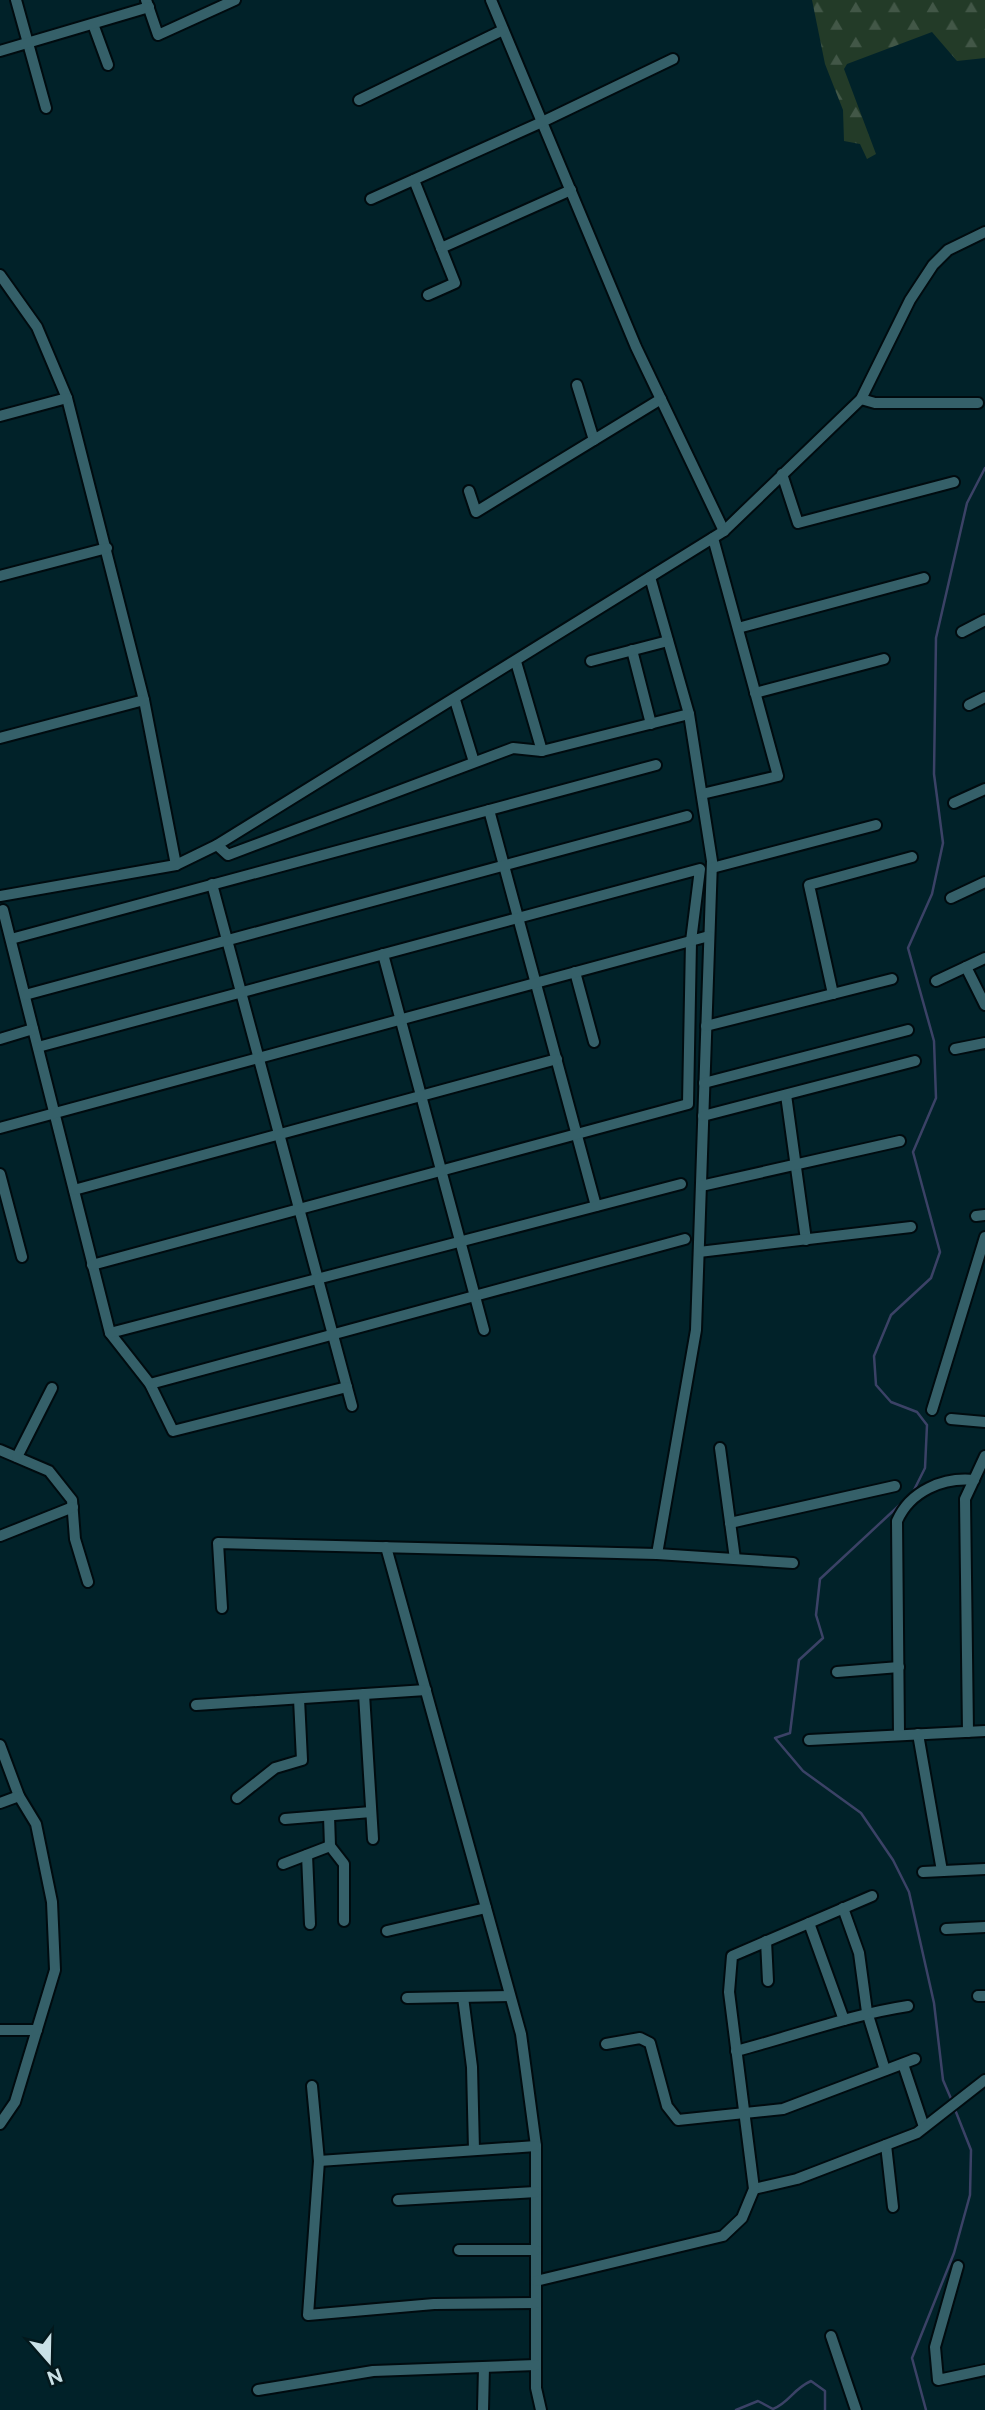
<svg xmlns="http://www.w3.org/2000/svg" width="985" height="2410" font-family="'Public Sans',sans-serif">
  <defs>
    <pattern id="forest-firs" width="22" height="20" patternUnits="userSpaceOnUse" patternTransform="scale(1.75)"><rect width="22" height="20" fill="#233b28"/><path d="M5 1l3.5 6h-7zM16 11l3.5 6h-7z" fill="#425747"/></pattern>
  </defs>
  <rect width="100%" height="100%" fill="#012229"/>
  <path fill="url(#forest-firs)" d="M812,0H985V58L957,61L932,32L847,64L844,69L876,154L867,159L860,144L844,141L843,110L825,64Z"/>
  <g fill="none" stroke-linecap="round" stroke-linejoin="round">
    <g stroke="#3b4266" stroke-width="2.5">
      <path d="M913,1492L925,1468L927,1425L917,1412L891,1402L876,1385L874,1356L891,1315L931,1278L940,1252L913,1152L936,1098L934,1041L908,948L932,894L943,843L934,774L936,638L967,503L985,468"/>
      <path d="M906,1499L820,1579L816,1615L823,1638L799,1660L790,1733L775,1738L803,1771L861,1813L893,1860L909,1892L934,2003L943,2080L952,2101"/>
      <path d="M736,2410L758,2401L773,2409C790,2402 793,2389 811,2381L825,2391V2410"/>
      <path d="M926,2410L912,2358L954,2253L970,2195L971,2150L954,2107"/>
    </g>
    <defs>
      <g id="street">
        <path d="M16,0L46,108"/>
        <path d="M146,0L158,35L235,0"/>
        <path d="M491,0L636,347L724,531"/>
        <path d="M93,24L108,65"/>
        <path d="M0,51L149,7"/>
        <path d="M359,100L503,30"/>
        <path d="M414,180L455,283L428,295"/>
        <path d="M371,199L542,122L673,59"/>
        <path d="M441,248L571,190"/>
        <path d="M0,275L37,327L67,398L144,700L176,865"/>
        <path d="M577,385L594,440"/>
        <path d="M861,399L875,403H978"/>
        <path d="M0,416L67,398"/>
        <path d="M782,474L798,523L954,482"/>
        <path d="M469,491L476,512L661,399"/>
        <path d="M0,576L107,548"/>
        <path d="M650,577L689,714L712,861L696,1330L657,1554"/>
        <path d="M738,628L924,578"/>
        <path d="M962,632L985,620"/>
        <path d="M632,650L651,724"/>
        <path d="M591,661L668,641"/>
        <path d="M516,662L542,751"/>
        <path d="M755,693L884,659"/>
        <path d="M455,700L474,762"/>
        <path d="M969,705L985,697"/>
        <path d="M0,738L144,700"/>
        <path d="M702,794L778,776L713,538"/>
        <path d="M954,803L985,789"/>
        <path d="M489,810L596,1206"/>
        <path d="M217,845L228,855L513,748L542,751L689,714"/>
        <path d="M712,868L876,825"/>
        <path d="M212,884L352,1406"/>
        <path d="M0,896L176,865L217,845L724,531L861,399L910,300L933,265L948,250L985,232"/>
        <path d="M951,898L985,882"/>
        <path d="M3,910L110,1333L150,1384L173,1431L347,1387"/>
        <path d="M11,939L656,765"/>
        <path d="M383,954L484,1330"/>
        <path d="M966,967L985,1005"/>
        <path d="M575,972L594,1042"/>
        <path d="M936,981L985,958"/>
        <path d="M833,994L809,885L912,857"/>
        <path d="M25,995L687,816"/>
        <path d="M706,1026L892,979"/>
        <path d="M0,1039L33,1029"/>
        <path d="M38,1047L700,869L691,941L688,1104L92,1265"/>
        <path d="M955,1049L985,1043"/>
        <path d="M704,1083L908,1030"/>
        <path d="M786,1095L806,1240"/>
        <path d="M703,1116L915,1061"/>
        <path d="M0,1128L709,936"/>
        <path d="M0,1174L22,1257"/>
        <path d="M701,1186L900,1141"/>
        <path d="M74,1190L557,1059"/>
        <path d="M976,1216L985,1215"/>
        <path d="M699,1252L911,1227"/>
        <path d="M110,1333L681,1184"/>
        <path d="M150,1384L685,1239"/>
        <path d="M932,1410L985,1237"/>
        <path d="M951,1419L985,1422"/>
        <path d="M720,1448L735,1559"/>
        <path d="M0,1450L49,1471L72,1500L75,1539L88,1582"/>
        <path d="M17,1457L52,1388"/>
        <path d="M730,1523L895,1486"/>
        <path d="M0,1536L73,1507"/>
        <path d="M386,1547L521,2034L536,2146V2388L541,2410"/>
        <path d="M222,1608L218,1543L657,1554L793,1563"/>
        <path d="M837,1672L899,1667"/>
        <path d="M364,1694L373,1839"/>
        <path d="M196,1705L426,1690"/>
        <path d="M968,1732L965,1499L985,1456"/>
        <path d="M918,1734L942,1871"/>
        <path d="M899,1735L897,1521C910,1491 943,1477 974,1480"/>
        <path d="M809,1740L985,1731"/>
        <path d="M0,1745L19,1796L36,1824L52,1902L55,1970L15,2102L0,2124"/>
        <path d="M237,1798L275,1768L302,1760L299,1699"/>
        <path d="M0,1803L19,1796"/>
        <path d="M329,1816L330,1846L344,1864V1921"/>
        <path d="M285,1819L371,1812"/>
        <path d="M307,1855L310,1924"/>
        <path d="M283,1864L330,1846"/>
        <path d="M923,1872L985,1869"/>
        <path d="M843,1908L859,1953L867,2012L885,2070"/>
        <path d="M809,1923L844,2020"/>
        <path d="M946,1929L985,1927"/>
        <path d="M387,1931L486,1908"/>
        <path d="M766,1941L768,1981"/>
        <path d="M978,1996H985"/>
        <path d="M463,1997L472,2067L474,2150"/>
        <path d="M407,1998L510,1996"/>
        <path d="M0,2030H37"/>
        <path d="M606,2044L640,2038L650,2043L667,2106L678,2120L783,2109L915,2059"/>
        <path d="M736,2051C794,2036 849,2015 908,2006"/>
        <path d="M903,2064L924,2127"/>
        <path d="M312,2086L319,2161L308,2315L434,2304L536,2303"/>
        <path d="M886,2145L893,2207"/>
        <path d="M319,2161L536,2146"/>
        <path d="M754,2189L797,2179L917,2133L985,2080"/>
        <path d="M398,2200L536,2192"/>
        <path d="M459,2250H536"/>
        <path d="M958,2266L935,2347L938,2380L985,2370"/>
        <path d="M536,2281L723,2236L742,2218L754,2189L729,1992L732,1956L872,1896"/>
        <path d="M831,2336L856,2410"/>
        <path d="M258,2390L373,2371L536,2365"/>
        <path d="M483,2410L484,2367"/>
      </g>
    </defs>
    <use href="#street" stroke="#000b0f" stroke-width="14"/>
    <use href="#street" stroke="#356069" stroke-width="10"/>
  </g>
  <g transform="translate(49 2361) rotate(160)" stroke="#03181c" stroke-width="5" paint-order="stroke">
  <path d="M0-5L12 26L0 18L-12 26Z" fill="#cae1e6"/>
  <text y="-10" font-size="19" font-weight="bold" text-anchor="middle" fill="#cae1e6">N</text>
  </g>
</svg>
